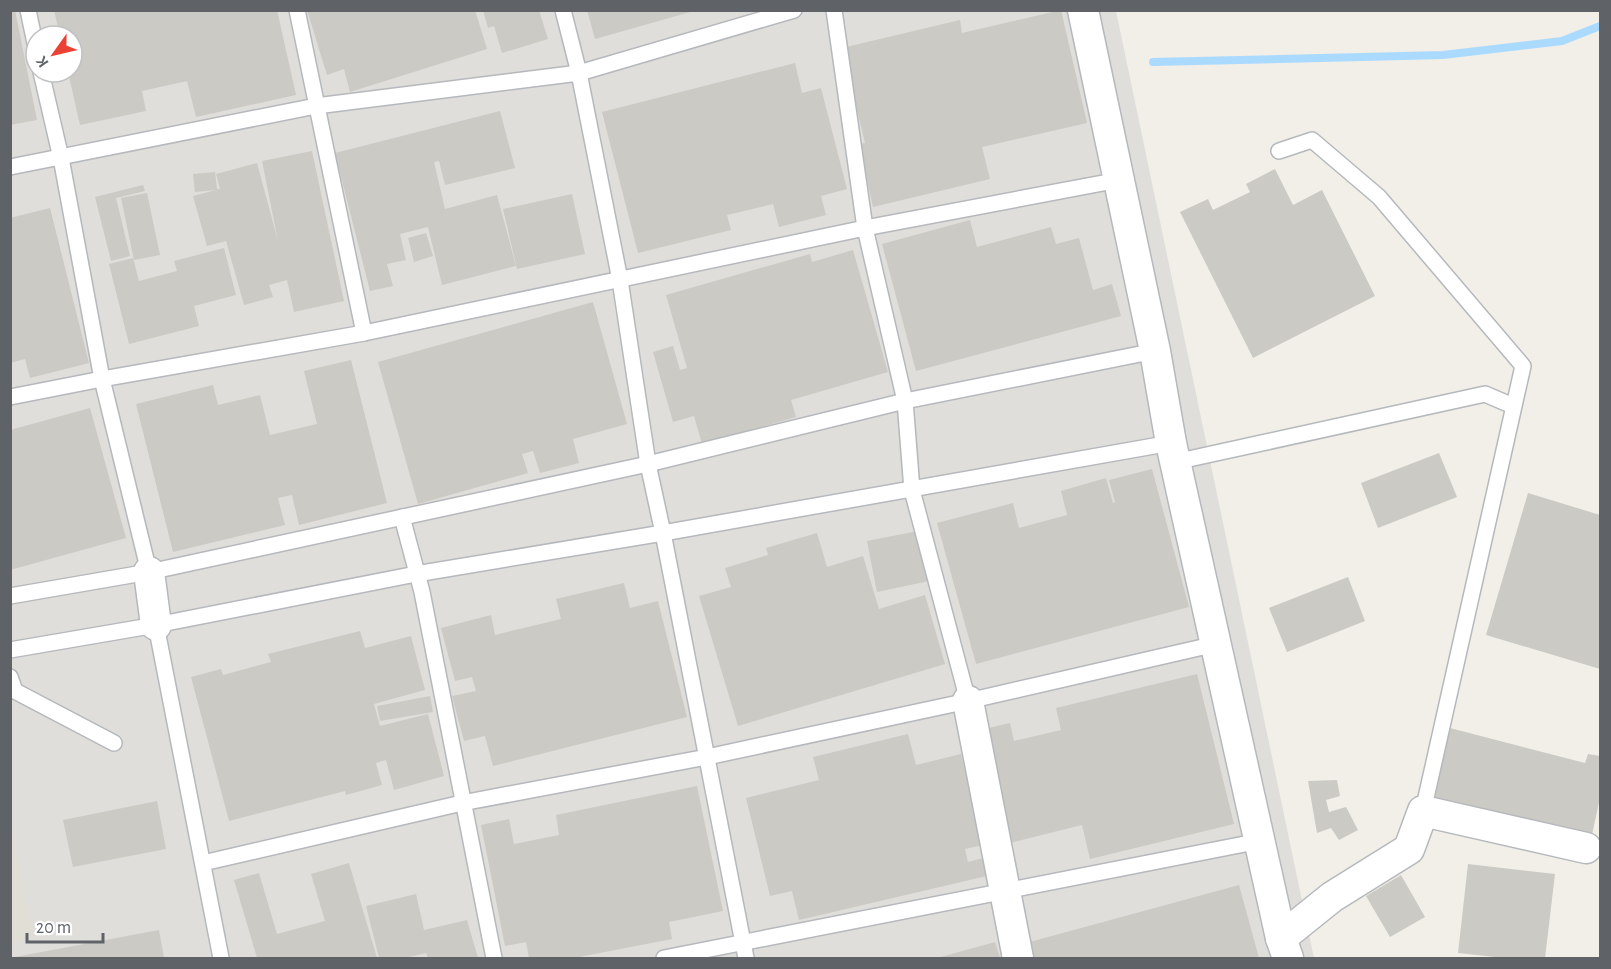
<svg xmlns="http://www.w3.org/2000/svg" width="1611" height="969" font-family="'Alegreya Sans',sans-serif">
  <rect width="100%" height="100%" fill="#f1efe8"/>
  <path fill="#e0deda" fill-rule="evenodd" d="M10,11H1116L1314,958H11ZM36,36H72V72H36Z"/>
  <path fill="#e1ded6" d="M10,822L34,938L11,943H10Z"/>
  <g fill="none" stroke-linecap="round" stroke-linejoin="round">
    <path stroke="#aadaff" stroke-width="8" d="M1153,62L1443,55L1562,41L1600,26"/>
  </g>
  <g fill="#cccac5">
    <path d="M10,10H15L37,120L10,125Z"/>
    <path d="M54,10H277L296,95L196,117L187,81L142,91L146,111L80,125L68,72H72V36H60Z"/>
    <path d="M307,10H475L487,49L350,92L344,69L327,75Z"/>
    <path d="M483,10H539L548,39L502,53L494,26L488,28Z"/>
    <path d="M587,10H694V11L595,39Z"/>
    <path d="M1061,10L1087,123L982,147L990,179L873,207L859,144L865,143L842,48L960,20L962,33Z"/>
    <path d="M795,63L802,93L821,88L847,189L821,196L826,215L779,227L773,204L727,215L731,230L638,253L602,112Z"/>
    <path d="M500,111L515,168L445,185L439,161L434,162L445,209L497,195L516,266L442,285L428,227L400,234L406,260L387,264L393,286L370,291L335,153Z"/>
    <path d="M312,151L344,301L294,312L287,280L269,285L273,297L244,305L226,241L207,246L193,196L216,190L195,192L193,174L215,172L217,189H220L216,174L257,163L278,241L262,161Z"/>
    <path d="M1275,169L1293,205L1322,190L1375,296L1253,358L1180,212L1208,199L1213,210L1250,192L1246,184Z"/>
    <path d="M143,185L145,191L116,198L130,256L111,261L95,197Z"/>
    <path d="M147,193L160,255L134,260L121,198Z"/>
    <path d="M572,194L585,254L517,269L503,209Z"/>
    <path d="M50,208L89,363L30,378L25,359L10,363V218Z"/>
    <path d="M970,220L977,247L1051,227L1056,244L1079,238L1093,290L1112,284L1121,316L916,371L882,244Z"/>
    <path d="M426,233L433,256L414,262L408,238Z"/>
    <path d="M224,248L236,295L194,306L199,326L129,344L109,264L133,258L139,281L177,271L174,261Z"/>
    <path d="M853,250L888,372L791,400L796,417L702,444L694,416L673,422L653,352L673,346L680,370L687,368L666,295L810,254L812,262Z"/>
    <path d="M593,302L627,424L573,439L579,463L540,473L533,451L522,454L528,473L418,504L378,362Z"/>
    <path d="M351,360L387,503L299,525L292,495L278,498L285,525L173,552L136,404L213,385L218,405L260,395L270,435L317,424L304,371Z"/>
    <path d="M90,408L126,538L10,570V430Z"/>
    <path d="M1439,453L1457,497L1378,528L1361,483Z"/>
    <path d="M1152,469L1189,607L976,664L937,523L1013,503L1019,528L1067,515L1061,491L1106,478L1113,503L1115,502L1109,480Z"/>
    <path d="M1528,493L1600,515V669L1486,635Z"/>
    <path d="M923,530L929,581L877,592L867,541Z"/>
    <path d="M817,533L827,567L863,556L879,609L925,595L945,664L738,726L699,596L731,587L725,568L768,555L766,548Z"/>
    <path d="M1348,577L1365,621L1287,652L1269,608Z"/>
    <path d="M624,583L630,608L658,601L687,717L493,766L485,736L464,741L452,696L476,691L472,677L455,681L441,628L491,615L495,635L561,619L556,599Z"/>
    <path d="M360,631L365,648L411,636L425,690L374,704L380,726L428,714L444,776L394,790L386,760L376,763L382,785L346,795L345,791L229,821L191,677L221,669L223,675L271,662L268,654Z"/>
    <path d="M1197,674L1234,824L1090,859L1082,825L1010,843L984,729L1010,723L1014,741L1061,730L1056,708Z"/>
    <path d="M430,696L433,712L380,721L377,706Z"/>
    <path d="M1450,728L1585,763L1588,754L1600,756V798L1591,839L1433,798Z"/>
    <path d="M908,734L916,765L961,754L983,845L965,849L968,862L987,857L991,875L799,920L792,891L770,896L746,798L819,780L813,757Z"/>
    <path d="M1337,780L1340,796L1326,800L1329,812L1346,807L1358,830L1339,840L1331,828L1317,833L1308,781Z"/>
    <path d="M697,786L723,911L669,922L672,939L574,958H529L526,942L505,946L481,825L509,819L514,844L559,835L556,815Z"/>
    <path d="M157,801L166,849L73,867L63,820Z"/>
    <path d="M349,863L377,958H257L234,880L259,873L277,934L325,921L311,874Z"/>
    <path d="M1468,864L1555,874L1545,958H1504L1458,953Z"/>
    <path d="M1401,875L1425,917L1390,937L1366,896Z"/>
    <path d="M1239,885L1259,958H1030L1026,943Z"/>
    <path d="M416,894L424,930L467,920L478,958H428L426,953L405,958H379L366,906Z"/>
    <path d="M159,930L164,958H15V957Z"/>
    <path d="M995,942L1000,958H937Z"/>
  </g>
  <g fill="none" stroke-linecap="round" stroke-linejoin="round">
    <defs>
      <g id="service">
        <path d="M28,10L36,48"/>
        <path d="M297,10L364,333"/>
        <path d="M563,10L579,73L620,280L648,464L663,533L746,958"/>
        <path d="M834,10L865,228L905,401L912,490L968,701L1216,644"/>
        <path d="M41,72L61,158L102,379L149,572"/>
        <path d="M1279,151L1312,140L1379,197L1523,366L1423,811"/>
        <path d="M10,167L316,106L579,73L794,10"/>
        <path d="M10,397L102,379L364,333L865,228L1119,180"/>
        <path d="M1175,462L1485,394L1513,406"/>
        <path d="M402,517L422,592L494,958"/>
        <path d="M10,596L149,572L648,464L905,401L1155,351"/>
        <path d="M156,625L221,958"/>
        <path d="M10,650L156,625L416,574L663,533L1171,443"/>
        <path d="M10,677L15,691L114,743"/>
        <path d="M203,863L462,803L707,757L968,701"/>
        <path d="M664,958L1260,841"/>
      </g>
      <g id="minor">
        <path d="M1083,10L1155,351L1171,443L1281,938L1288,958"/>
        <path d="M149,572L156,625"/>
        <path d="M968,701L1018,958"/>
        <path d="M1281,938L1332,897L1409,849L1423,811L1586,848"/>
      </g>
    </defs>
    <use href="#service" stroke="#b5b8bc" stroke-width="18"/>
    <use href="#minor" stroke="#b5b8bc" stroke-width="33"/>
    <use href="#service" stroke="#fff" stroke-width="15"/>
    <use href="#minor" stroke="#fff" stroke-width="30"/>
  </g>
  <rect width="1611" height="969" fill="none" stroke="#5f6368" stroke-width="24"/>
  <g transform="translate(54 54) rotate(236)"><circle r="28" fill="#ffffff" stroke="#bfc1c3" stroke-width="1.5"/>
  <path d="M0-4.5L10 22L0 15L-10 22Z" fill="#ea4335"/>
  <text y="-9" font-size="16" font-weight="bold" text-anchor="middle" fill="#5f6368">K</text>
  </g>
  <path d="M27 933v9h76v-9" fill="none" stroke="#5f6368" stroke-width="3"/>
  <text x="36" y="933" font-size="18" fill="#5f6368" stroke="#ffffff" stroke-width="4.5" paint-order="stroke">20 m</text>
</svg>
